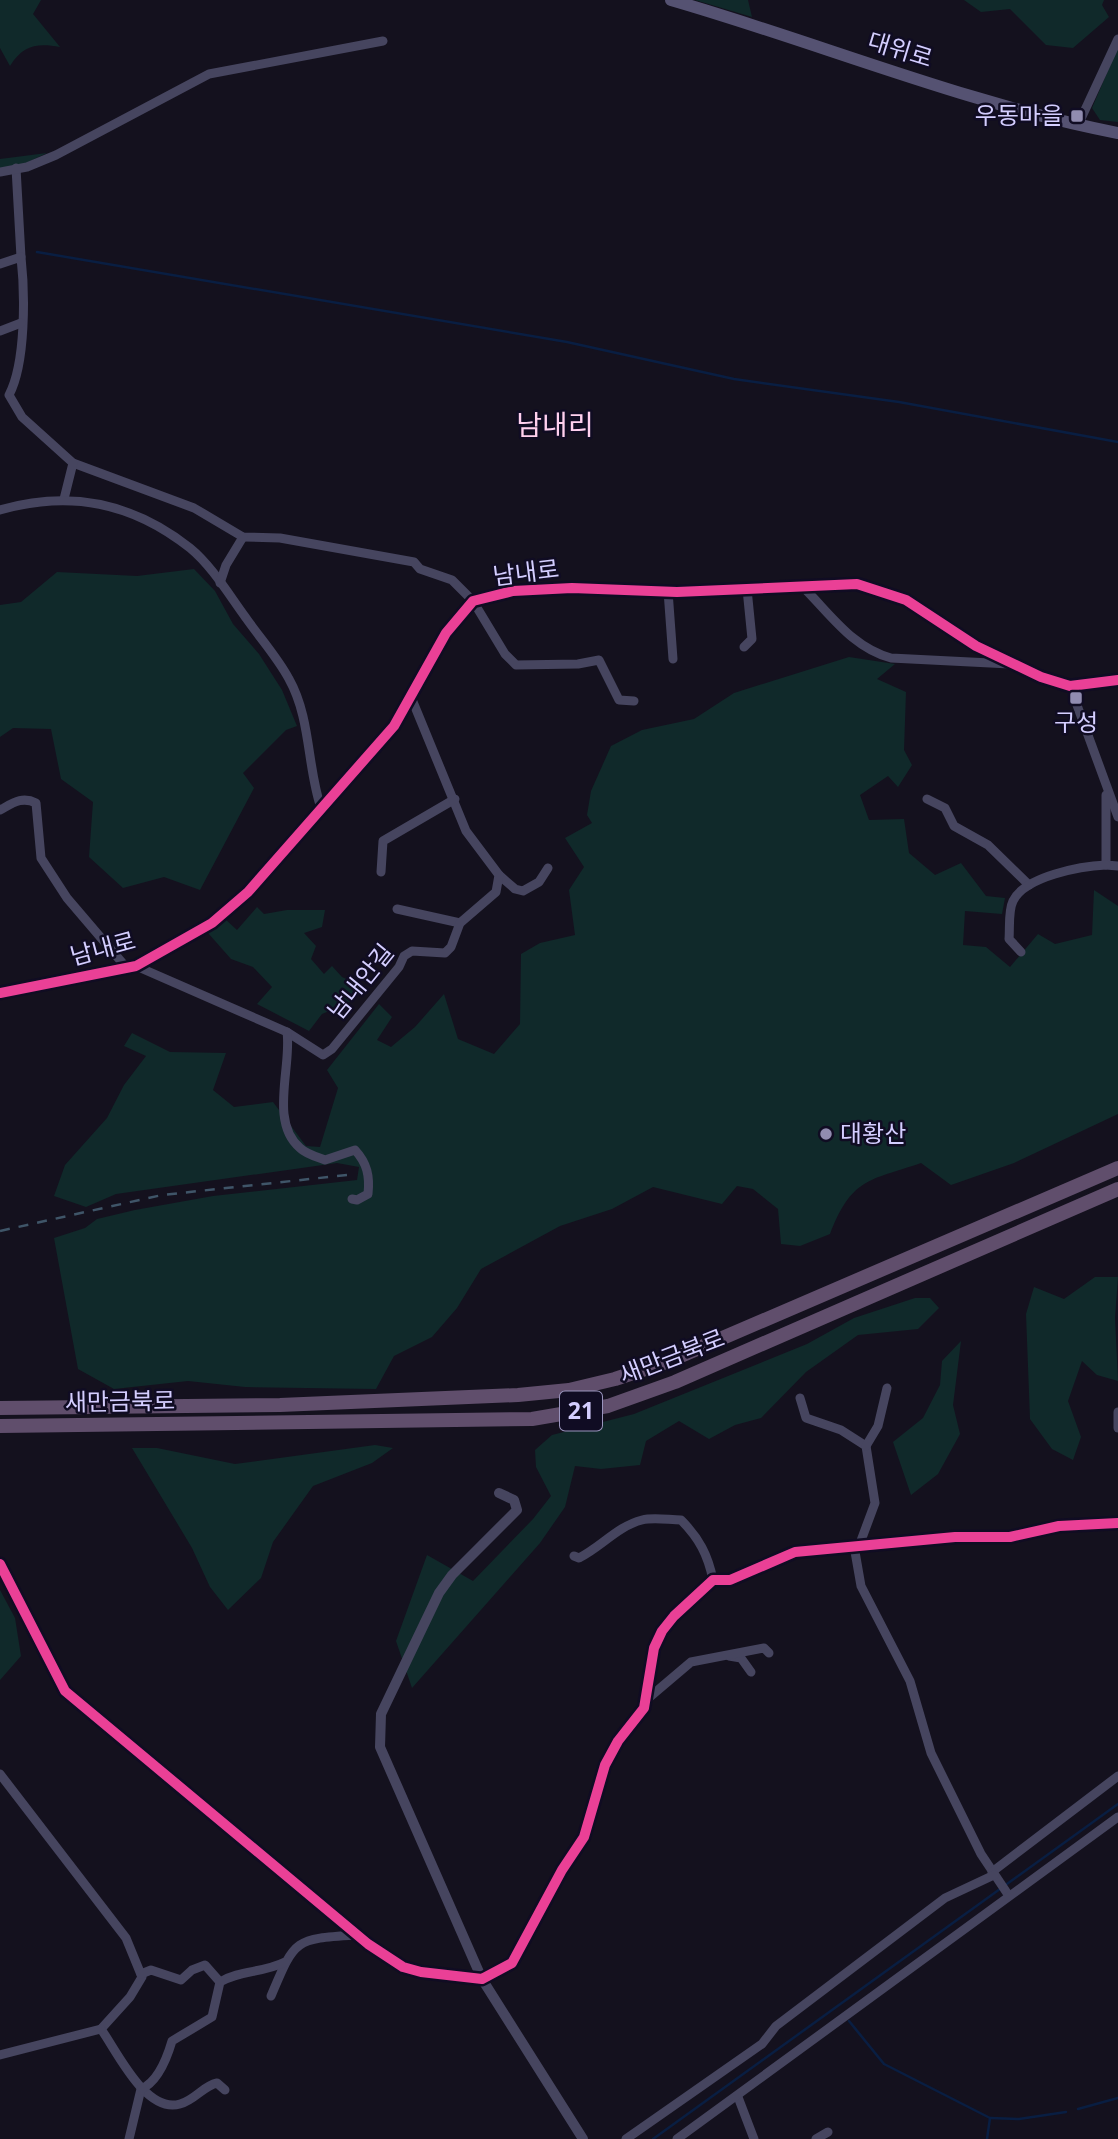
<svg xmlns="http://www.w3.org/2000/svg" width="1118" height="2139" font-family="'Open Sans','Noto Sans KR',sans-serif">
  <rect width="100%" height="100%" fill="#14111e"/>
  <g fill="#10292a">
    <path d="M0,0H41L33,14L60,47C37,43 23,45 10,66L0,48Z"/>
    <path d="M695,0H748L752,17Z"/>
    <path d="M964,0H1104L1102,5L1109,17L1073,48L1046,45L1010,9L981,12Z"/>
    <path d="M1118,47V122L1100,120L1092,108Z"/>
    <path d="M47,153L26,163L0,170V159Z"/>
    <path d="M194,569L215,591L233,624L259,654L282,690L297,726L286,730L243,773L254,788L200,890L164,877L123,888L89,857L93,802L61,779L51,729L13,728L0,737V605L21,602L57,572L137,576Z"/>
    <path d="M849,657L895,664L877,679L906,692L904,750L912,765L898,787L888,776L860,795L869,820L904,819L909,853L935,875L961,863L986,896L1005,898L1002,914L965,911L963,945L986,947L1010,967L1038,934L1055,944L1092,935L1094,890L1118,906V1114L1014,1163L951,1185L921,1163C868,1181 852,1178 830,1234L800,1246L781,1244L778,1209L753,1189L737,1186L722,1204L653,1187L612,1209L560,1226L481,1269L457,1308L432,1337L394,1356L376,1389L245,1387L188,1381L114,1389L78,1369L54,1238L85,1228L97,1219L135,1210L213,1196L357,1180L359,1167L337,1163L116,1194L86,1207L54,1196L65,1165L107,1118L124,1085L146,1056L124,1046L132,1033L170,1052L226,1053L213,1090L234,1107L273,1102L306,1146L320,1147L338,1088L327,1070L379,1004L392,1017L377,1040L391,1047L415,1027L444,994L458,1039L494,1054L520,1024L521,954L540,943L575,935L569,890L584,867L565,838L592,823L587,815L591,791L611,746L642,730L694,719L734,693Z"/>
    <path d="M257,907L264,914L287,910H325L322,927L304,933L316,946L311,959L324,974L332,966L342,977L357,984L355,1000L322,1014L309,1031L257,1004L272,987L253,967L231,959L208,933L225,919L237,930Z"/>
    <path d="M1095,1277H1118L1115,1318L1118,1381L1097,1375L1082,1361L1068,1401L1081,1437L1073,1460L1052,1449L1030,1419L1026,1314L1034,1287L1064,1299Z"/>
    <path d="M915,1298H930L939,1308L918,1329L858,1335L806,1372L761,1418L735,1425L709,1439L679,1421L646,1441L640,1465L601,1469L575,1466L565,1507L540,1543L412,1688L396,1641L427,1555L473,1581L533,1519L551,1496L536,1467L535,1450L552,1435L634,1414L807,1344L854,1318Z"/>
    <path d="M961,1341L953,1405L960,1434L938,1474L911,1495L893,1442L923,1418L940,1385L942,1361Z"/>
    <path d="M375,1445L393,1448L372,1463L313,1486L273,1542L261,1578L228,1610L210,1587L192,1548L132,1448H157L235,1464Z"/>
    <path d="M0,1590L15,1618L21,1656L0,1680Z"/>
  </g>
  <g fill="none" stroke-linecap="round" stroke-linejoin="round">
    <g stroke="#091e42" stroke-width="2.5">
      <path d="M37,252L567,342L734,379L899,402L1118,442"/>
      <path d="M849,2021L884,2064L990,2118L987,2139"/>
      <path d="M1078,2109L1118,2098"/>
      <path d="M990,2118L1019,2119L1066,2112"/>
      <path d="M653,2139L1118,1804"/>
    </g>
    <g stroke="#46455f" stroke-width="9">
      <path d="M1078,125L1118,39"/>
      <path d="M16,168L21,257"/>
      <path d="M0,172L27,167L56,155L209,74L383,41"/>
      <path d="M0,264L21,257C25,293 26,363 9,395L22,417L73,463L194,508L243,537L280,538L414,562L420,569L452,580L473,601L505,654L516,665L578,664L599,660L619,700L634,701"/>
      <path d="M0,331L21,323"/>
      <path d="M64,499L73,463"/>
      <path d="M0,510C70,490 132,502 190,548C212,566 229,595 246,618C260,638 278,658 289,679C311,718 307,767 321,808"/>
      <path d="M220,583L226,565L243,537"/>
      <path d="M804,588C831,615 853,648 891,658L1010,664"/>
      <path d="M668,591L673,659"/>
      <path d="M744,647L752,639L747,589"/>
      <path d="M1070,686L1118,817"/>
      <path d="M1106,795V865L1118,866"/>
      <path d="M927,799L945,808L954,826L988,845L1029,885"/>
      <path d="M0,810C13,803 22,796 36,803L41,858L67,898L125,966"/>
      <path d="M381,872L383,841L455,799"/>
      <path d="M499,875L515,889L523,891L539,882L548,868"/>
      <path d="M397,909L460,923"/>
      <path d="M1021,952L1009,939C1010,928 1008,911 1013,901C1025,876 1082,866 1106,865"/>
      <path d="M136,966L287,1032L323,1055L332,1049L399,967L404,956L412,951L445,953L451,947L460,923L496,892L499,875L466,831L411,697"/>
      <path d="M287,1032C292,1066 269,1122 300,1148C306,1154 317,1157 325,1160L355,1150C367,1163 370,1176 368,1194L357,1200L352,1199"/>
      <path d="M800,1398L806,1418L841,1430L866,1446L875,1503L859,1546"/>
      <path d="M1118,1412V1428"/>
      <path d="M866,1446L878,1426L887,1388"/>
      <path d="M854,1546L861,1586L910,1681L931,1753L981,1854L1007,1893"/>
      <path d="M574,1556L579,1558C601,1547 618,1526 642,1520C654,1517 669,1520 681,1520C699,1538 708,1555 713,1580"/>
      <path d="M0,1564L65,1691L368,1944L403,1967L421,1972L482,1979L512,1963L562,1870L584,1837L605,1765L618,1741L644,1708L654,1648L662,1631L674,1616L713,1580H730L795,1552L955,1537H1010L1059,1526L1118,1523"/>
      <path d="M729,1656L741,1658L751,1672"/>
      <path d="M645,1701L691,1662L764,1648L769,1653"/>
      <path d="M0,1774L126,1938L142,1977L130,1997L101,2029C118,2053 146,2114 180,2104C195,2100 203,2086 217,2083L225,2090"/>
      <path d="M992,1872L1118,1776"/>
      <path d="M141,1974L151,1970L181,1980L192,1970L205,1965L220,1982"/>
      <path d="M271,1996C295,1939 294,1939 355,1935"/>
      <path d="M0,2055L101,2029"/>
      <path d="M738,2097L754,2139"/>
      <path d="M129,2139L141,2089C158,2082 167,2058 172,2041L212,2017L220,1982C240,1970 263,1973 285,1962"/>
      <path d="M626,2139L762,2044L776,2026L945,1898L994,1875"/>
      <path d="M677,2139L1118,1817"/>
      <path d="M816,2139L828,2132"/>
    </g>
    <g stroke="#46455f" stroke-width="10">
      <path d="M0,993L136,966L212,923L248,892L394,726L446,633L473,601L513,591L572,588L677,592L857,584L906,600L976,646L1041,677L1070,686L1118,680"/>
      <path d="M499,1493L514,1500L517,1510L452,1575L439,1593L381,1714L380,1747L482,1979L583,2139"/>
    </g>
    <path stroke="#555272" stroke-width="12" d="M671,0C820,43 966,104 1118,133"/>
    <g stroke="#604e6c" stroke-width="14">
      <path d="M0,1408L280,1405L518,1395L569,1390L615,1379L669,1361L1118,1168"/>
      <path d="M0,1426L532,1419L608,1406L675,1382L1118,1189"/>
    </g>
    <path stroke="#3f5568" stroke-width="2.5" stroke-dasharray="10 9" stroke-linecap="butt" d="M0,1231L162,1195L347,1175"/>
    <defs>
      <g id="cycleway">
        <path d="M0,993L136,966L212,923L248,892L394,726L446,633L473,601L513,591L572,588L677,592L857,584L906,600L976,646L1041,677L1070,686L1118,680"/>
        <path d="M0,1564L65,1691L368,1944L403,1967L421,1972L482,1979L512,1963L562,1870L584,1837L605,1765L618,1741L644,1708L654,1648L662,1631L674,1616L713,1580H730L795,1552L955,1537H1010L1059,1526L1118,1523"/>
      </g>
    </defs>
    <use href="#cycleway" stroke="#100c23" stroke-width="15"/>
    <use href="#cycleway" stroke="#ea4096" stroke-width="10"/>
  </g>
  <g fill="#918cb0" stroke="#100c23" stroke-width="2.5">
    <rect x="1070" y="109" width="14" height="14" rx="3.5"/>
    <rect x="1069" y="691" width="14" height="14" rx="3.5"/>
    <circle cx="826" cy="1134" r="7"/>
  </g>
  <g text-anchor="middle" stroke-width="5" stroke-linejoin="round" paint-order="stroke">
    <rect fill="#100c23" stroke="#9994bd" stroke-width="2" x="560" y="1391.5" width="42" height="39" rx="5"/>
    <g font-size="23" font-weight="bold" fill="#d4ceff">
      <text x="581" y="1419">21</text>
    </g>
    <g font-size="24" fill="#d4ceff" stroke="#100c23">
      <text transform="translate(900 50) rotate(17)" y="8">대위로</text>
      <text transform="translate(526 573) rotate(-7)" y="8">남내로</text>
      <text transform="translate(103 949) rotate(-15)" y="8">남내로</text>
      <text transform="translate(361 982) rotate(-51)" y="8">남내안길</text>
      <text transform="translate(672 1357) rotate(-21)" y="8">새만금북로</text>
      <text transform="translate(120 1402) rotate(-1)" y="8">새만금북로</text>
    </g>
    <g font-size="24" fill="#d4ceff" stroke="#100c23" text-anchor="end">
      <text x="1063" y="124">우동마을</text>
      <text x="1076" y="731" text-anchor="middle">구성</text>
      <text x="840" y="1142" text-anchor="start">대황산</text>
    </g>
    <g font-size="28" fill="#ffd0ee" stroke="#100c23">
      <text x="555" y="435">남내리</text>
    </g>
  </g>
</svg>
